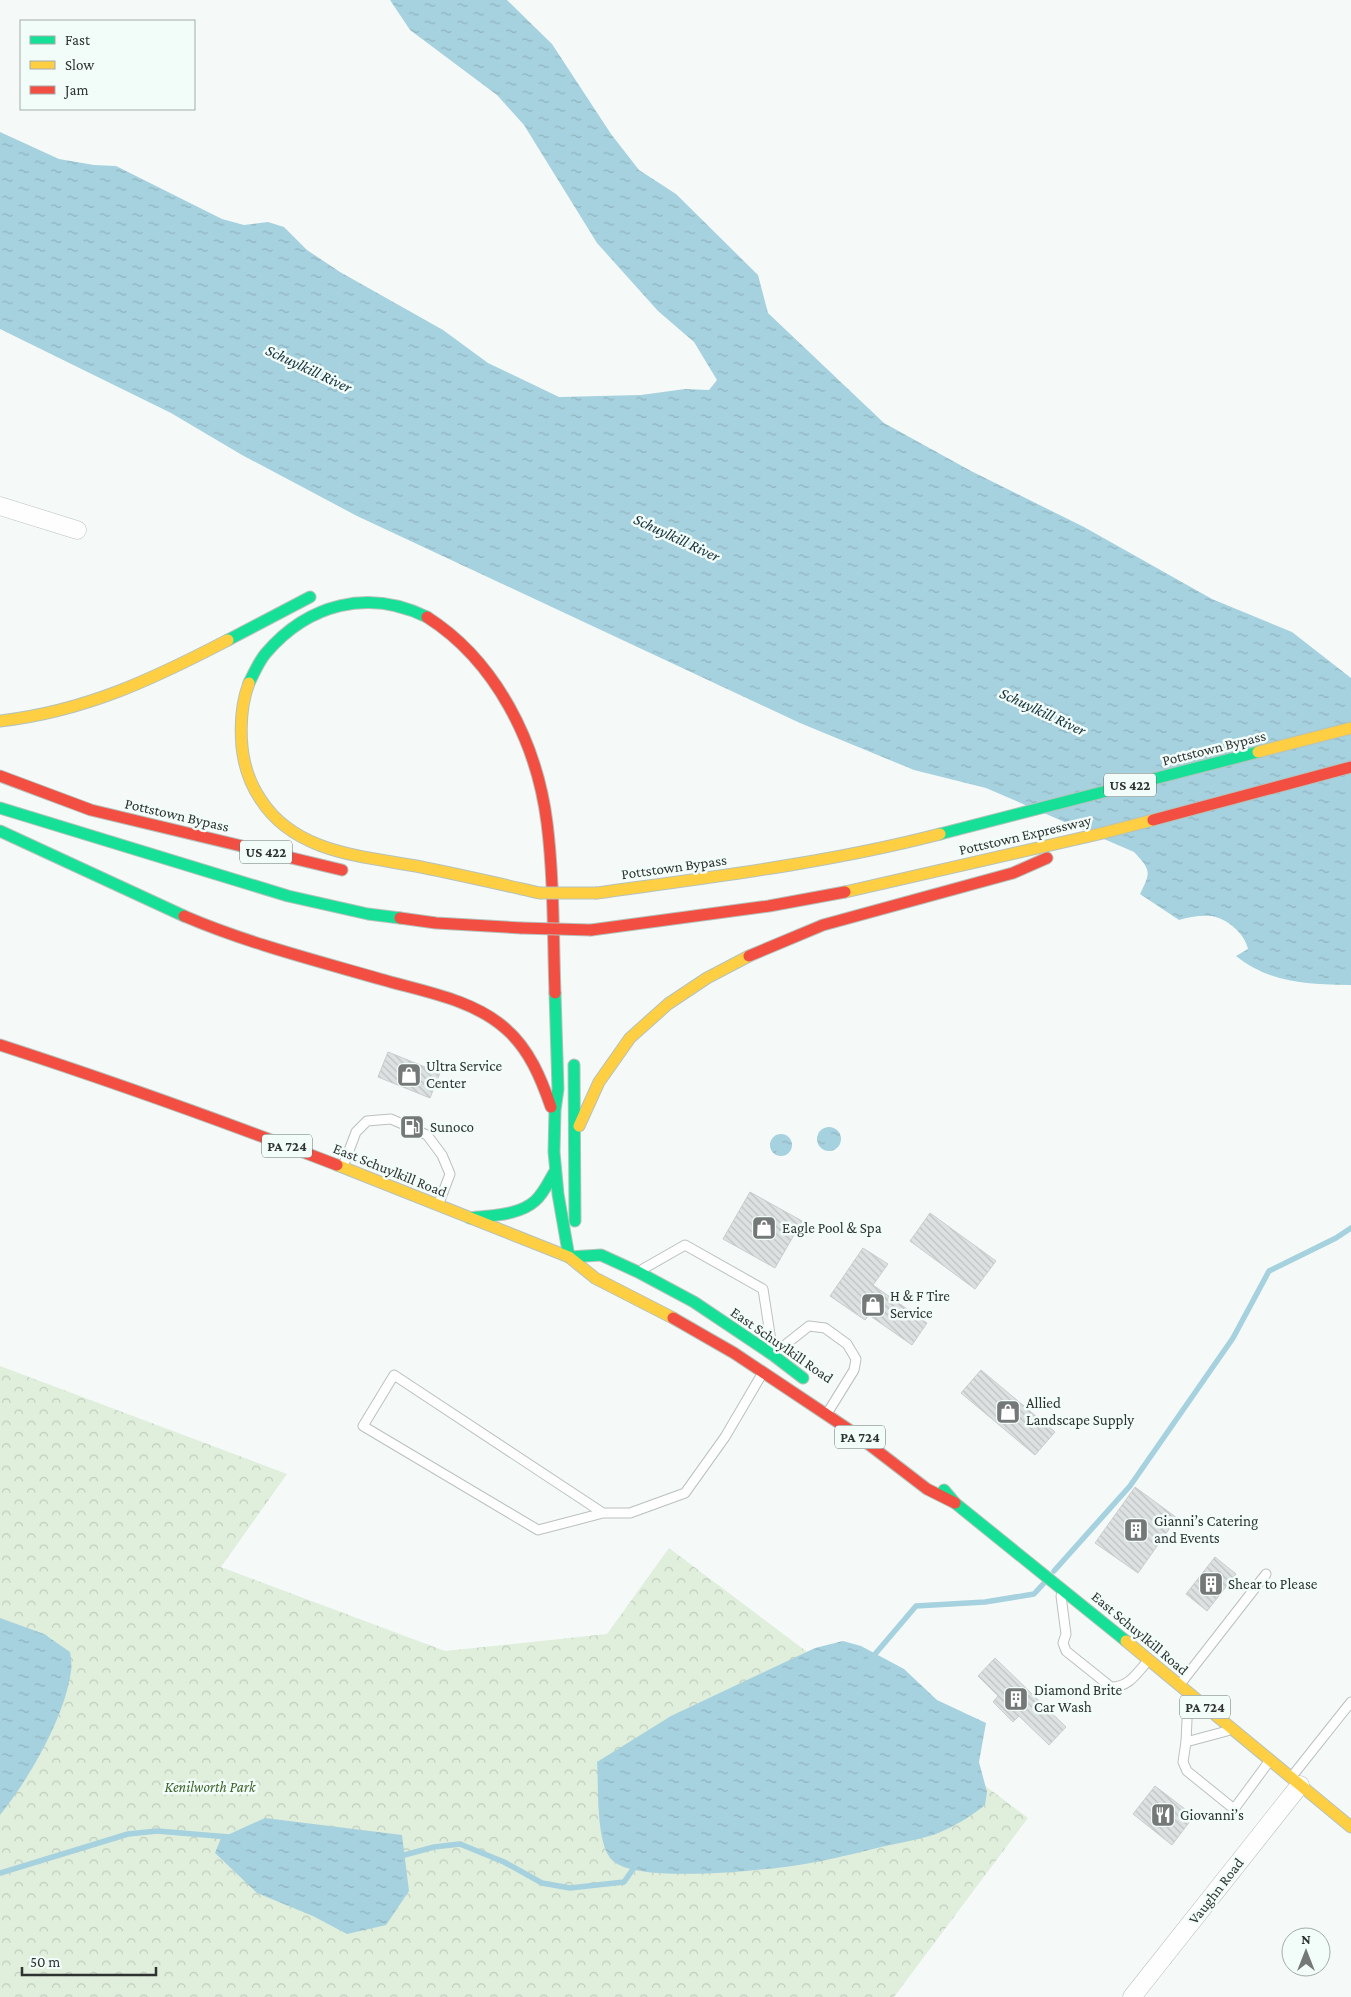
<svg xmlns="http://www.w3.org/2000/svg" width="1351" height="1997" font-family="'Crimson Pro',serif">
  <defs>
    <pattern id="park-crowns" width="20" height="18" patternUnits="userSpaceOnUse" patternTransform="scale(1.25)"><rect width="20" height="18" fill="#e0eedc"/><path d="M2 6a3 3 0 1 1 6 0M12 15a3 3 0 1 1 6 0" fill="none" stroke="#c0cdbd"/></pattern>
    <pattern id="water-ripples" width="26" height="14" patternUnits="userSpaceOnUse" patternTransform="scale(1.25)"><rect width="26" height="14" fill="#a6d1de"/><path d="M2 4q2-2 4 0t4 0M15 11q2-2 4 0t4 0" fill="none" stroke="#8fb4bf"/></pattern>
    <pattern id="building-back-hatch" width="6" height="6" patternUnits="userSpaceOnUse" patternTransform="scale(1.25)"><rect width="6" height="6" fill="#dde1e1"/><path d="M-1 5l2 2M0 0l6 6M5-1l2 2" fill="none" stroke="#bec2c2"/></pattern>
  </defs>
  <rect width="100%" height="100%" fill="#f5faf9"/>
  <path fill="url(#park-crowns)" d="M0,1366L287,1474L221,1567L445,1651L607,1634L669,1548L1028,1818L894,1997H0Z"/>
  <g fill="url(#water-ripples)">
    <path d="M390,0H507L552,44L611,134L639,170L676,194L758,275L768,313L884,423L971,471L1084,527L1212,599L1292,632L1351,678V985C1309,984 1271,984 1236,956L1248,949C1245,934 1227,918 1211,916C1200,915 1189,917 1179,920L1140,894C1151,872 1151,870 1134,852L986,788L914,770L800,723L357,516L242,455L171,413L0,329V132L59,159L94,165L116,166L222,219L244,225L268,222L284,227L307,250L340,272L443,330L488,363L559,397L641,395L685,389L709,390L717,380L694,342L658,311L597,243L524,125L497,95L410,30Z"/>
    <circle cx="829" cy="1139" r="12"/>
    <circle cx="781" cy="1145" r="11"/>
    <path d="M0,1618L44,1634L70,1652C71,1658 72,1665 71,1671C65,1717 29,1779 0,1815Z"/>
    <path d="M843,1641L861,1646L904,1669L937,1700L986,1723L979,1762L987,1792L985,1805C970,1817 952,1828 933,1835C916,1840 898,1843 881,1847C849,1855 817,1863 785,1867C750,1871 638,1883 613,1861C595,1845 599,1786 597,1762L671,1716L815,1648Z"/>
    <path d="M265,1818L402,1835L409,1891L386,1925L347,1934L313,1916L257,1893L215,1853L221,1838Z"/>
  </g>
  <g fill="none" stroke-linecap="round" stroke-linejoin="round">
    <g stroke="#a6d1de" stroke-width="5.5">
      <path d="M1054,1571L1130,1486L1233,1338L1269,1271L1336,1238L1351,1228"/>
      <path d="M870,1660L916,1606L985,1602L1034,1594L1045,1582"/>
      <path d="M397,1857L434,1847L460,1844L504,1862L542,1883L570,1888L624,1882L636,1865"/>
      <path d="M0,1873L128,1834L157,1831L229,1837"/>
    </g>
  </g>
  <g fill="url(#building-back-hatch)" stroke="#cacdcd">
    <path d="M388,1052L440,1073L430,1098L378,1077Z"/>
    <path d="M750,1192L802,1221L775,1268L723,1239Z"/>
    <path d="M930,1213L996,1261L975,1289L910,1241Z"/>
    <path d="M863,1248L888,1264L873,1285L927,1323L912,1345L869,1315L865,1320L830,1296Z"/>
    <path d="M981,1370L1055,1432L1035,1455L961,1393Z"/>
    <path d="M1135,1487L1177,1518L1138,1573L1095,1543Z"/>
    <path d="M1215,1557L1236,1574L1207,1611L1186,1594Z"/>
    <path d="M995,1658L1066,1727L1049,1745L1019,1716L1013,1722L993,1702L998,1696L978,1676Z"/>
    <path d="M1155,1786L1194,1816L1172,1845L1133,1814Z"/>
  </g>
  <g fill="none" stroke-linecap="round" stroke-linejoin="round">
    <defs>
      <g id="lane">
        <path d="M344,1164L356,1132L367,1121L391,1119L427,1135L442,1155L450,1174L439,1203"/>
        <path d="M643,1269L685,1245L763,1289L772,1347"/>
        <path d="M776,1352L809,1326L825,1328L847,1344L856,1359L854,1370L828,1412"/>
        <path d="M603,1513L538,1530L363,1426L394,1375L603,1513H630L685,1493L725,1437L762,1374"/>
        <path d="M1061,1596L1066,1634L1063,1643L1066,1651L1111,1687C1129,1687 1136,1674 1147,1662"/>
        <path d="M1181,1683L1266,1574"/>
        <path d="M1188,1698L1186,1742L1183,1762L1187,1771L1234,1809L1268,1763"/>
        <path d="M1186,1742L1227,1731"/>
        <path d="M1293,1775L1351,1702"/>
      </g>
      <g id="street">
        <path d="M0,506L77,530"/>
        <path d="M1132,1997L1300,1785"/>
      </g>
      <g id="fast">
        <path d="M228,640L310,597"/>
        <path d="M249,683C254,673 259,661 266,653C308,604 368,588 427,617"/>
        <path d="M0,808L288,896L368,914L400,918"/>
        <path d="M0,831L184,916"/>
        <path d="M940,834L1258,752"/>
        <path d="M555,993L558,1089L555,1110L554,1152L558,1194L569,1257"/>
        <path d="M574,1065L575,1221"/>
        <path d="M470,1218C491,1215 518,1216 535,1201C544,1193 549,1181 555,1171"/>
        <path d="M569,1257L601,1255L638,1272L694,1302L773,1355L803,1378"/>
        <path d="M944,1490L955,1503L1126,1641"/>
      </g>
      <g id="slow">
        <path d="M249,683C241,704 240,725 242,747C244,766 250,784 261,800C296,854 364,856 421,867C461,875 500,884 540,893"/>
        <path d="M0,721C86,711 153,679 228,640"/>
        <path d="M1258,752L1351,728"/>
        <path d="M845,892L1103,833L1153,820"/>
        <path d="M597,893C712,877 828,863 940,834"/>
        <path d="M579,1126L599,1082L630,1038L668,1004L707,978L749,956"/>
        <path d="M337,1165L569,1257L595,1278L673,1318"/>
        <path d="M1126,1641L1351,1827"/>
      </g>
      <g id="jam">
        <path d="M427,617C496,661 537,743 547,823C554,879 553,937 555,993"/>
        <path d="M0,776L91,810L342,870"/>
        <path d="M1153,820L1351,767"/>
        <path d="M184,916C247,943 314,960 380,979C421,991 473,999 506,1029C529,1049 541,1078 551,1107"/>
        <path d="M400,918L436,923L521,928"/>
        <path d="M591,930L769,906L845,892"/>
        <path d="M749,956L823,925L1013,873L1047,858"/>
        <path d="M0,1045C114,1082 225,1122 337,1165"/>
        <path d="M673,1318L734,1353L854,1433L927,1489L955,1503"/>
      </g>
    </defs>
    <use href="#lane" stroke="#bbc0bf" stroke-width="11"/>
    <use href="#street" stroke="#bbc0bf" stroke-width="19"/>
    <use href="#fast" stroke="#b5c2bb" stroke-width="13"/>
    <use href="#slow" stroke="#b5c2bb" stroke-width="13"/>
    <use href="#jam" stroke="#b5c2bb" stroke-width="13"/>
    <use href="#lane" stroke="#fefefe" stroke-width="9"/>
    <use href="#street" stroke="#fefefe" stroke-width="18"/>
    <use href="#fast" stroke="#16e098" stroke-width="11"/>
    <use href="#slow" stroke="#ffcf43" stroke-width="11"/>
    <use href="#jam" stroke="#f24e42" stroke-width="11"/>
    <defs>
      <path id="slow-bridge" d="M540,893H597"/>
      <path id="jam-bridge" d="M521,928L591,930"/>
    </defs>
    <use href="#slow-bridge" stroke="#b5c2bb" stroke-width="13" stroke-linecap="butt"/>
    <use href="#jam-bridge" stroke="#b5c2bb" stroke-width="13" stroke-linecap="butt"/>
    <use href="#slow-bridge" stroke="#ffcf43" stroke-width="11"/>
    <use href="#jam-bridge" stroke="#f24e42" stroke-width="11"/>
  </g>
  <defs>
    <symbol id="shop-square" viewBox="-11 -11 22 22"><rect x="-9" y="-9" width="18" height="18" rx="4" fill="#747978" stroke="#f2fdfa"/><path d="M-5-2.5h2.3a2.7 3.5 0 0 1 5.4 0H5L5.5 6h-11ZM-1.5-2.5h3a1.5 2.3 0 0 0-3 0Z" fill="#fff"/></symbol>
    <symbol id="fuel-square" viewBox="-11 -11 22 22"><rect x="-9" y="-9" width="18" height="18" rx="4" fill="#747978" stroke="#f2fdfa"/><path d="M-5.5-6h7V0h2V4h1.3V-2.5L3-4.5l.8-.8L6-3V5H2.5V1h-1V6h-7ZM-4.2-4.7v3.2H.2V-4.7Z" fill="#fff"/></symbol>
    <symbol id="building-square" viewBox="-11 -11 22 22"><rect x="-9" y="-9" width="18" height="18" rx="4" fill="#747978" stroke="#f2fdfa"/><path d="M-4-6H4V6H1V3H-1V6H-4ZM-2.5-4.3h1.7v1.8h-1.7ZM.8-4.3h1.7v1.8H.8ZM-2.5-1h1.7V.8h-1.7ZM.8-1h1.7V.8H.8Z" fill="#fff"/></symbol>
    <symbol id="restaurant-square" viewBox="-11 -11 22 22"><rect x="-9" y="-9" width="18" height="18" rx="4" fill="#747978" stroke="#f2fdfa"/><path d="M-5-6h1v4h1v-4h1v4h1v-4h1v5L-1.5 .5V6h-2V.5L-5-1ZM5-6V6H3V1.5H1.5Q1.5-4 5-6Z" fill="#fff"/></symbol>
  </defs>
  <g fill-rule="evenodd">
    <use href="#shop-square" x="395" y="1061" width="28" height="28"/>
    <use href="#fuel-square" x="398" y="1113" width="28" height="28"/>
    <use href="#shop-square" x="750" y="1214" width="28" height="28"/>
    <use href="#shop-square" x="859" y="1291" width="28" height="28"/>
    <use href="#shop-square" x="994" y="1398" width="28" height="28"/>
    <use href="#building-square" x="1122" y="1516" width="28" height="28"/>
    <use href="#building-square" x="1197" y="1570" width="28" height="28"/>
    <use href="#building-square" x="1002" y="1685" width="28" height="28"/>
    <use href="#restaurant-square" x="1149" y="1801" width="28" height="28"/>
  </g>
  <g text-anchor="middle" stroke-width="5" stroke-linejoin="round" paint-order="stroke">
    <g fill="#f2fdfa" stroke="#69706e" stroke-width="1">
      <rect x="1104" y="773.5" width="52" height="23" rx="4"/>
      <rect x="240" y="840.5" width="52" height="23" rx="4"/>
      <rect x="262" y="1134.5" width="50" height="23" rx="4"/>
      <rect x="835" y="1425.5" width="50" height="23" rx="4"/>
      <rect x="1180" y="1695.5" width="50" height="23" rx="4"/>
    </g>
    <g font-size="14" font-weight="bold" fill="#2e3332">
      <text x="1130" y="790">US 422</text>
      <text x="266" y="857">US 422</text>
      <text x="287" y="1151">PA 724</text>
      <text x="860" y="1442">PA 724</text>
      <text x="1205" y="1712">PA 724</text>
    </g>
    <g font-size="15" fill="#2e3332" stroke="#f2fdfa">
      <text transform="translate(1214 748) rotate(-14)" y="5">Pottstown Bypass</text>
      <text transform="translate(177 815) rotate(13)" y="5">Pottstown Bypass</text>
      <text transform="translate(1025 835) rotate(-13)" y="5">Pottstown Expressway</text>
      <text transform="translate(674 867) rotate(-8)" y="5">Pottstown Bypass</text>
      <text transform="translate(390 1170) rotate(22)" y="5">East Schuylkill Road</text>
      <text transform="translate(782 1345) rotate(35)" y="5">East Schuylkill Road</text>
      <text transform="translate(1140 1633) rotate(40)" y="5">East Schuylkill Road</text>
      <text transform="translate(1216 1891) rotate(-52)" y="5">Vaughn Road</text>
    </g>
    <g font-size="15" fill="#2e3332" stroke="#f2fdfa" text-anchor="start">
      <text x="426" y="1071">Ultra Service<tspan x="426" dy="17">Center</tspan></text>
      <text x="430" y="1132">Sunoco</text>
      <text x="782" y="1233">Eagle Pool &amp; Spa</text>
      <text x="890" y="1301">H &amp; F Tire<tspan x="890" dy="17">Service</tspan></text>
      <text x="1026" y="1408">Allied<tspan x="1026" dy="17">Landscape Supply</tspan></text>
      <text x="1154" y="1526">Gianni’s Catering<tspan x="1154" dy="17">and Events</tspan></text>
      <text x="1228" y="1589">Shear to Please</text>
      <text x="1034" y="1695">Diamond Brite<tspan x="1034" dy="17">Car Wash</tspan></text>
      <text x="1180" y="1820">Giovanni’s</text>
    </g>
    <g font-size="15" font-style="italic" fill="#3e6429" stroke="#f2fdfa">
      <text x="210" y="1792">Kenilworth Park</text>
    </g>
    <g font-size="16" font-style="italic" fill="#122f39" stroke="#f2fdfa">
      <text transform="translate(309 368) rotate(25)" y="6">Schuylkill River</text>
      <text transform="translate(677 537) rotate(25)" y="6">Schuylkill River</text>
      <text transform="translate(1043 711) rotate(25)" y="6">Schuylkill River</text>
    </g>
  </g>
  <rect x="20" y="20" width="175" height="90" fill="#f2fdfa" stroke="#a4acaa"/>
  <rect x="30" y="36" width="25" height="8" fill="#16e098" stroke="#a4acaa"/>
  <text x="65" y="45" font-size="15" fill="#2e3332">Fast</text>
  <rect x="30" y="61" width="25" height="8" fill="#ffcf43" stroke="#a4acaa"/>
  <text x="65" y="70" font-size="15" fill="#2e3332">Slow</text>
  <rect x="30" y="86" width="25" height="8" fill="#f24e42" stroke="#a4acaa"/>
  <text x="65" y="95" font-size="15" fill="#2e3332">Jam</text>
  <g transform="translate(1306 1952)"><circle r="24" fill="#f2fdfa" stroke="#a4acaa"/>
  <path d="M0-4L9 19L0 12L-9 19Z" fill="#747978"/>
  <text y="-8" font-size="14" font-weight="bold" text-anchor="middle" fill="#2e3332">N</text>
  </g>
  <path d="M22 1967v8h134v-8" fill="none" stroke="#2e3332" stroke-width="2.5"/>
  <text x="30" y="1967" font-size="15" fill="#2e3332" stroke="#f2fdfa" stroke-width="4" paint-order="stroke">50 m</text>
</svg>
